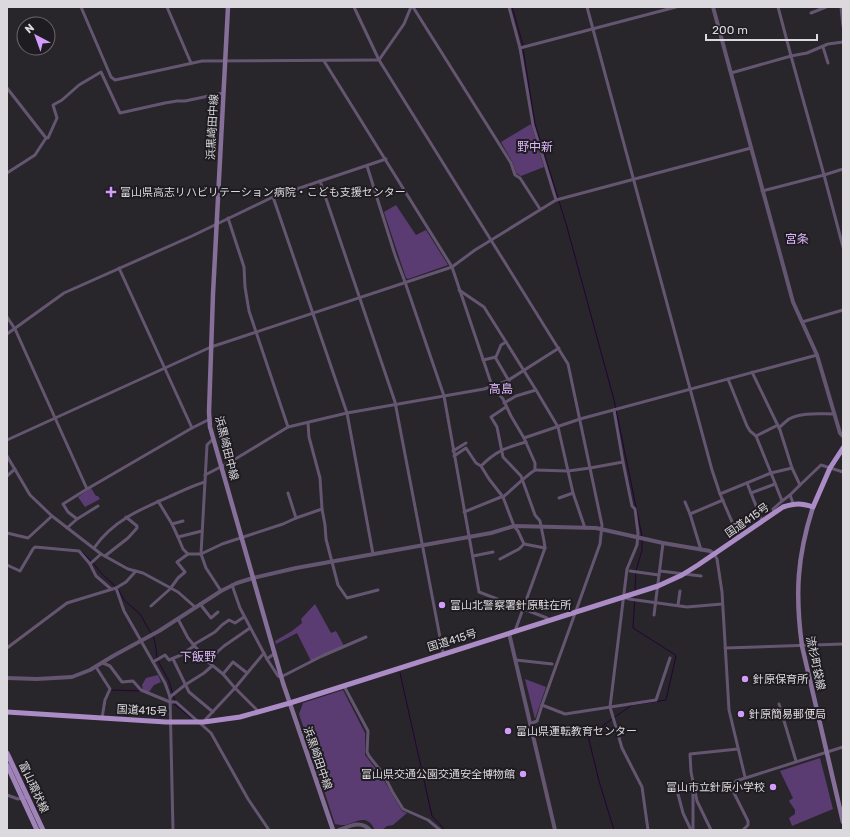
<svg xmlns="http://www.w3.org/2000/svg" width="850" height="837" font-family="Rubik,'Noto Sans JP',sans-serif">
  <rect width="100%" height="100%" fill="#28252b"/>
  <g fill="#5b3c72">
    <path d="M531,124L544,167L521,176L516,173L513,163L501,142Z"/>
    <path d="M396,205L416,235L426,230L448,265L408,279L406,278L384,212Z"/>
    <path d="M91,488L96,496H98L100,499L85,507L78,497Z"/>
    <path d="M315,604L331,633L336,631L344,646L311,661L297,633L276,644L275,641L292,631L302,623L301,619Z"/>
    <path d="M158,675L161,682L154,685L149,692L143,690L142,685L146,678Z"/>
    <path d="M525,679L546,687L535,719Z"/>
    <path d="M343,690L365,733V755L382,777L402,811L407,813L393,825L387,826L382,830H375C367,813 357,822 345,825C342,825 339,825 335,824L299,714L303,703Z"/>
    <path d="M820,758L833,809L792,826L789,818L795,814V810L789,801L793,798L780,771Z"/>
  </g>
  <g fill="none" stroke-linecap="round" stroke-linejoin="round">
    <g stroke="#250239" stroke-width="1">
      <path d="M512,7L523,45"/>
      <path d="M523,49L535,124L567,227L614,400L642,536"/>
      <path d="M82,552L91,561"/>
      <path d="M93,563L102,574L116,587"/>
      <path d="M118,589L124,600L140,614L151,633"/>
      <path d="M635,591L636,571L642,550V539"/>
      <path d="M153,636C156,644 156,650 157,658"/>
      <path d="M158,661L169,681L176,704"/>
      <path d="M400,673L432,816L445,830"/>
      <path d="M111,690L140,691"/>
      <path d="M173,703L191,718"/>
      <path d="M614,830L599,781L588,736L632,705L666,700L676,656L674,654L633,628L635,597"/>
    </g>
    <g stroke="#645570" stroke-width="3">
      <path d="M81,7L111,77L115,80L202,61L379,60"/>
      <path d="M167,7L191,63"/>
      <path d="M354,7L379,60L568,364L602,525L600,544L542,705L565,714L656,700L670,658"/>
      <path d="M413,7L511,163L515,175L520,178L540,209"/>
      <path d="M509,7L520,48L533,125L556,200"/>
      <path d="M587,7L712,470L720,494"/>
      <path d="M778,7L791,56L807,53L828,44L843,42"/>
      <path d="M841,7L843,26"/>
      <path d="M811,13L826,7"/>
      <path d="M823,47L828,63"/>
      <path d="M520,48L676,7"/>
      <path d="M379,60L404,24L411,7"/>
      <path d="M324,61L452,267L492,386L503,399L511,416L524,438L535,463V470C523,478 514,488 503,497H501L464,512"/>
      <path d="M731,73L791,56L824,175L843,169"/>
      <path d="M7,88L46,138L35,155L7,173"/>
      <path d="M46,138H48L57,118L53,105L62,100L79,85L101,72L120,113L165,103L177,101H185L223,93"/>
      <path d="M367,166L395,255L405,282L444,396L479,592L547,618L549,620"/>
      <path d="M320,181L395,402L443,653"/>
      <path d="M762,191L824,175L843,247"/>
      <path d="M273,197L347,413L373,554"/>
      <path d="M228,218L244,267L245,287L249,311L288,427"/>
      <path d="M119,268L192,428L210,419"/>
      <path d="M459,290L484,307L506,342L501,345L496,357L483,360"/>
      <path d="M7,317L15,329L87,489L192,428"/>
      <path d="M802,322L843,310"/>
      <path d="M7,334L64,293L192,236L273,197L386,159"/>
      <path d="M495,357L509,381"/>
      <path d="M752,372L780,430L792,468L800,485L790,495L793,503"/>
      <path d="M728,379L747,426L750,431L756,436"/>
      <path d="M536,390L558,427L568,471L590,468L623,462L632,506L635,509L638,533L637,545L627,569L610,707L622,748L642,787L648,830"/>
      <path d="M504,403L516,396L536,390L506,342"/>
      <path d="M506,407L491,417L497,427L503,457L521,476L535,515L540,521L544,541L545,548L515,631"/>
      <path d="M614,410L623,462"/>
      <path d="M778,425L756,436L771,473L792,468"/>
      <path d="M779,428C782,425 785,422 789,419C801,412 820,414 834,414"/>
      <path d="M524,438L580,419L817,355"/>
      <path d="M213,439L207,445L201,554L206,568L221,591"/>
      <path d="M7,440L211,347L452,267L475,250L556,200L751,148"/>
      <path d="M453,451L466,443"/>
      <path d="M7,456L30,495L52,516L101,554L128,569L143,573L178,592L195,607"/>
      <path d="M454,456L466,448L476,463L481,466L489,479L503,497L514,526L518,531L524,544"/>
      <path d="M481,466C496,451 505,448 526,442"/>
      <path d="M535,470L568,471L573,493L559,498"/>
      <path d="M205,475L232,461L288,427L347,413L484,389L507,381L559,348"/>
      <path d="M7,476L15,469"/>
      <path d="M747,483L762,521"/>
      <path d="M800,485L821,465L843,472"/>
      <path d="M573,493L585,528"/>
      <path d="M751,493L775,484"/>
      <path d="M158,501L172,524"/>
      <path d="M685,502L690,514L723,500"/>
      <path d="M322,509L325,525L326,539L338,585L347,598L378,590"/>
      <path d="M774,512L773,509L782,501"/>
      <path d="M690,514L701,550"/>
      <path d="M296,518L322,509L320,478L309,437L308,423"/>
      <path d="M77,519L98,506"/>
      <path d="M67,528L77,519L68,512L63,504L87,489"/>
      <path d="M7,533L28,538L52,516"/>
      <path d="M178,537L172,524L183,521"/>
      <path d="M739,538L720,494L771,473L782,501L790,495"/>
      <path d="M94,548C113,520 143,508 173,495C184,490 194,485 205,482"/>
      <path d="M188,554L183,549L178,537L202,531"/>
      <path d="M714,554L717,559L722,592L729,710L745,777"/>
      <path d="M105,556L128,538L137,528V526L126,517"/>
      <path d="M473,556L493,552"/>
      <path d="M500,559L519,549L524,544L545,548"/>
      <path d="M90,564L96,576L111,589"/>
      <path d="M7,565L20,571L33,549L35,547L79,551L90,564L101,554"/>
      <path d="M630,571L659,575"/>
      <path d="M660,571L701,576"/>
      <path d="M232,585L240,608L267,659L275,653"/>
      <path d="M116,588L124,611L165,683L170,697L173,830"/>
      <path d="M624,597L629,599L687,607L722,604"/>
      <path d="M200,604L211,618L218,612"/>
      <path d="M678,605L680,591"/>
      <path d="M151,606L170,589L178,578L185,572L177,562L188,554H201L222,544L283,524L296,518L288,493"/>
      <path d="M654,615L663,543"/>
      <path d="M178,619L188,638L207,661L223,674L235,688L259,712"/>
      <path d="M193,645L215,632L222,625L229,620L235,623L244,617"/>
      <path d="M7,648L67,603L116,588L126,582L136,571"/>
      <path d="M725,648L843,644"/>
      <path d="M173,659L189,692L213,712"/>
      <path d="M267,659L278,676L281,677L322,656L366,637"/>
      <path d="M516,660L552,664"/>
      <path d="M207,661L224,646L250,628"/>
      <path d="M153,662L165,655L169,660L181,655L194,646"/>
      <path d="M103,663L110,666L122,682L133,681L141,690L170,702H176L211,733L248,799L269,830"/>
      <path d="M96,667L110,689L105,700L102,718"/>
      <path d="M223,674L233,662L247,673"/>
      <path d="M344,686L368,731L367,752L369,756L384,775L392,791L403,809L428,820L440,830"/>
      <path d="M170,697L185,685L204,673L212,666"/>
      <path d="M779,704L796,761"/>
      <path d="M204,721L235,688L264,653"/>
      <path d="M530,724L537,721L542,705"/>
      <path d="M678,794L683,813L691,830"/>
      <path d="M7,795L18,799L27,797"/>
      <path d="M693,830V788"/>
      <path d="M711,830L697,801L691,772L690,754L738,749"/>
      <path d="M743,830L748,825V821L733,791L732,786L736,781L843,747"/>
    </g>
    <g stroke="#645570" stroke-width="4">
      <path d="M713,7L793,302L817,355L840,433L843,436"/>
      <path d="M509,633L555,830"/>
      <path d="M7,678L37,679L72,677L90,670L113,656L159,631L221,591L237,583L253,578L296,568L491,533L514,526L596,528L663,543L710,551L714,554"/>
      <path d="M339,830C350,826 361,820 370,830"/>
    </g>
    <g stroke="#866f99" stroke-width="4.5">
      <path d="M228,7L213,294L209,412L210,427L283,683L333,830"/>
      <path d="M813,507C797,557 795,594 802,646L843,822"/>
    </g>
    <g stroke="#a083b9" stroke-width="5">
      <path d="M7,753L43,830"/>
      <path d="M7,765L37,830"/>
    </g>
    <path stroke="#ac8cc7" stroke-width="5" d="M7,712L166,722H204L240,717L290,703L658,586L682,575L698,565L783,507C796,503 801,503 813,507L830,468L843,448"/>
  </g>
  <g fill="#d29cfd" stroke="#1f1c21" stroke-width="1.5">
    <path d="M109 186h4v4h4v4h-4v4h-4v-4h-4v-4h4z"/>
    <circle cx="442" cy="605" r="4"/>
    <circle cx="745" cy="679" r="4"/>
    <circle cx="741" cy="714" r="4"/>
    <circle cx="508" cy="731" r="4"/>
    <circle cx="523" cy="774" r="4"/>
    <circle cx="773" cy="787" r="4"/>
  </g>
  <g text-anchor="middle" stroke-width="4" stroke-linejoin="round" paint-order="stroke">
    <g font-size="11" fill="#dbd9dd" stroke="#1f1c21">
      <text transform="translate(212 127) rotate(-87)" y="4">浜黒崎田中線</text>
      <text transform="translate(227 448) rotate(76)" y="4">浜黒崎田中線</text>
      <text transform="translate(747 520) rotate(-35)" y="4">国道415号</text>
      <text transform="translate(452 640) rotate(-17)" y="4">国道415号</text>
      <text transform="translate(816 663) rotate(78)" y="4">流杉町袋線</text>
      <text transform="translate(142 710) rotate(3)" y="4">国道415号</text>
      <text transform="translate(318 758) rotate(71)" y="4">浜黒崎田中線</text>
      <text transform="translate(34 787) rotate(65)" y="4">富山環状線</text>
    </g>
    <g font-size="11" fill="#dbd9dd" stroke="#1f1c21" text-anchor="start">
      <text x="120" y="196">富山県高志リハビリテーション病院・こども支援センター</text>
      <text x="450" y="609">富山北警察署針原駐在所</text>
      <text x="753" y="683">針原保育所</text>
      <text x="749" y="718">針原簡易郵便局</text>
      <text x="516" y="735">富山県運転教育センター</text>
      <text x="515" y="778" text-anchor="end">富山県交通公園交通安全博物館</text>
      <text x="765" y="791" text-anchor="end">富山市立針原小学校</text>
    </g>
    <g font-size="12" fill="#dbb6f9" stroke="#1f1c21">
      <text x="535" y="151">野中新</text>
      <text x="797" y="243">宮条</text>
      <text x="501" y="393">高島</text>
      <text x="198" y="661">下飯野</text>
    </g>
  </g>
  <rect width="850" height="837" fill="none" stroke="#dbd9dd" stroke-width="16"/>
  <g transform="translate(36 36) rotate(319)"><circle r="19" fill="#1f1c21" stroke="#6a686c"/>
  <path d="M0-3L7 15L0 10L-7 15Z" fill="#d29cfd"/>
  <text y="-6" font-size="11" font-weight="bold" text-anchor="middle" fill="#dbd9dd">N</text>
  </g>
  <path d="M706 34v6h111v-6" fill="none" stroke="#dbd9dd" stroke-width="2"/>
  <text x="712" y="34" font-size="12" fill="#dbd9dd" stroke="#1f1c21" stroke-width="3" paint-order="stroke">200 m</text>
</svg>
